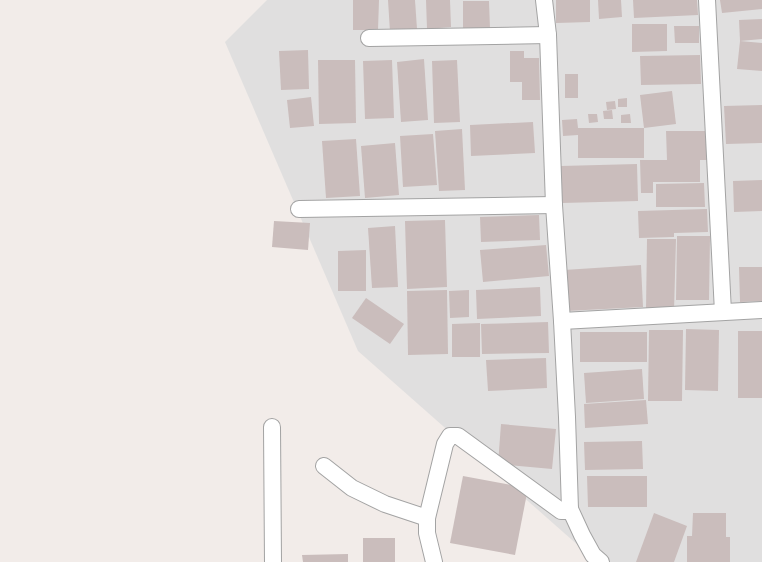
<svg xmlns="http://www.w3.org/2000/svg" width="762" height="562" font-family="'Fira Sans',sans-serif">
  <rect width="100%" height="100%" fill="#f2ece9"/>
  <path fill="#e0dfdf" d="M267,0H762V562H597L358,351L225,42Z"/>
  <g fill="#cabdbc">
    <path d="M353,0H379L378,30H353Z"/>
    <path d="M388,0H415L417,29L390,32Z"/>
    <path d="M426,0H450L451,27L427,29Z"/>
    <path d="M556,0H590V22L556,23Z"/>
    <path d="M598,0H621L622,17L599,19Z"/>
    <path d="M633,0H697L698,15L634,18Z"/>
    <path d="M720,0H762V9L722,13Z"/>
    <path d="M463,1H489L490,29H463Z"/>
    <path d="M762,19V39L740,41L739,20Z"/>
    <path d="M632,24H667V51L632,52Z"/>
    <path d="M674,26H699V43H675Z"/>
    <path d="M740,41L762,43V71L737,69Z"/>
    <path d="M308,50L309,89L281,90L279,51Z"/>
    <path d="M510,51H524V58H539L540,100H522V82H510Z"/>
    <path d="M700,55L701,84L641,85L640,56Z"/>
    <path d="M424,59L428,120L401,122L397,62Z"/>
    <path d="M318,60H355L356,123L319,124Z"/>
    <path d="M392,60L394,118L365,119L363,61Z"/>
    <path d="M457,60L460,122L434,123L432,61Z"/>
    <rect x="565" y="74" width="13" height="24"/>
    <path d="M672,91L676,124L644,128L640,95Z"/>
    <path d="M311,97L314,126L290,128L287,100Z"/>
    <path d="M627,98V107H618V99Z"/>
    <path d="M615,101L616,109L607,110L606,102Z"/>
    <path d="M762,105V143L726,144L724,106Z"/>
    <path d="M612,110L613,119H604L603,111Z"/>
    <path d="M588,114H597L598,122L589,123Z"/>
    <path d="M630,114L631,123H621V115Z"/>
    <path d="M577,119L578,128H644V158H578V135L563,136L562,120Z"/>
    <path d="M533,122L535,153L471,156L470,125Z"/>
    <path d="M462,129L465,190L439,191L435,131Z"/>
    <path d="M666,131H708V160H700V182H653V193H641L640,160H667Z"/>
    <path d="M433,134L437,185L403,187L400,136Z"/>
    <path d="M356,139L360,196L326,198L322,141Z"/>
    <path d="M395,143L399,195L365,198L361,146Z"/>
    <path d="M637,164L638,201L562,203L561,166Z"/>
    <path d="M762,180V211L734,212L733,181Z"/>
    <path d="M704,183L705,207H656V184Z"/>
    <path d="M707,209L708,232L674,233V237L639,238L638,211Z"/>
    <path d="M539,215L540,240L481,242L480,217Z"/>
    <path d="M445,220L447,287L407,289L405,221Z"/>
    <path d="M274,221L310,223L308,250L272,247Z"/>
    <path d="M395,226L398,287L372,288L368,228Z"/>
    <path d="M677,236H710L709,300H676Z"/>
    <path d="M647,239H676L674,311H646Z"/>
    <path d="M546,245L549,276L483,282L480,250Z"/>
    <path d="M366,250V291H338V251Z"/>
    <path d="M641,265L643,307L566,311L564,270Z"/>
    <path d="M739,267H762V301L740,302Z"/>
    <path d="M540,287L541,316L477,319L476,290Z"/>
    <path d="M447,290L448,354L408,355L407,291Z"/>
    <path d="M469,290V317L450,318L449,291Z"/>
    <path d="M366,298L404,324L390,344L352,318Z"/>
    <path d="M548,322L549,353L482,354L481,324Z"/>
    <path d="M480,323V357H452V324Z"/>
    <path d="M686,329L719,330L718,391L685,390Z"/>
    <path d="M649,330H683L682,401H648Z"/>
    <rect x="738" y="331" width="24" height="67"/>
    <rect x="580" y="332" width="67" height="30"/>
    <path d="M546,358L547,388L488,391L486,360Z"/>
    <path d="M642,369L644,399L586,403L584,373Z"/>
    <path d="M646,400L648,424L585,428L584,404Z"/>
    <path d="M501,424L556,429L552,469L498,464Z"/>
    <path d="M642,441L643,469L585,470L584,442Z"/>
    <path d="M463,476L528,488L515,555L450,543Z"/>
    <path d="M587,476H647V507H588Z"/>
    <path d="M654,513L687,526L674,562H636Z"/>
    <path d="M693,513H726V537H730V562H687V536H692Z"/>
    <rect x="363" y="538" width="32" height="24"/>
    <path d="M348,554V562H303L302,555Z"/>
  </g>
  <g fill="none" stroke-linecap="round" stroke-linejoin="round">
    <defs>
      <g id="minor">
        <path d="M544,0L548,35L554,205L562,321L567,417L570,509L582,535L593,555L601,562"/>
        <path d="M707,0L723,312"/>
        <path d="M369,38L548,35"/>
        <path d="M299,209L554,205"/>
        <path d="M562,321L762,310"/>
        <path d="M272,427L273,562"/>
        <path d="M324,466L352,488L385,504L427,518"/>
        <path d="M434,562L427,533V518L445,444L450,436H458L561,511H566L570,509"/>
      </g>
    </defs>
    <use href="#minor" stroke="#a3a3a3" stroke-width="18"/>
    <use href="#minor" stroke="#fff" stroke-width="16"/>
  </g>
</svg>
